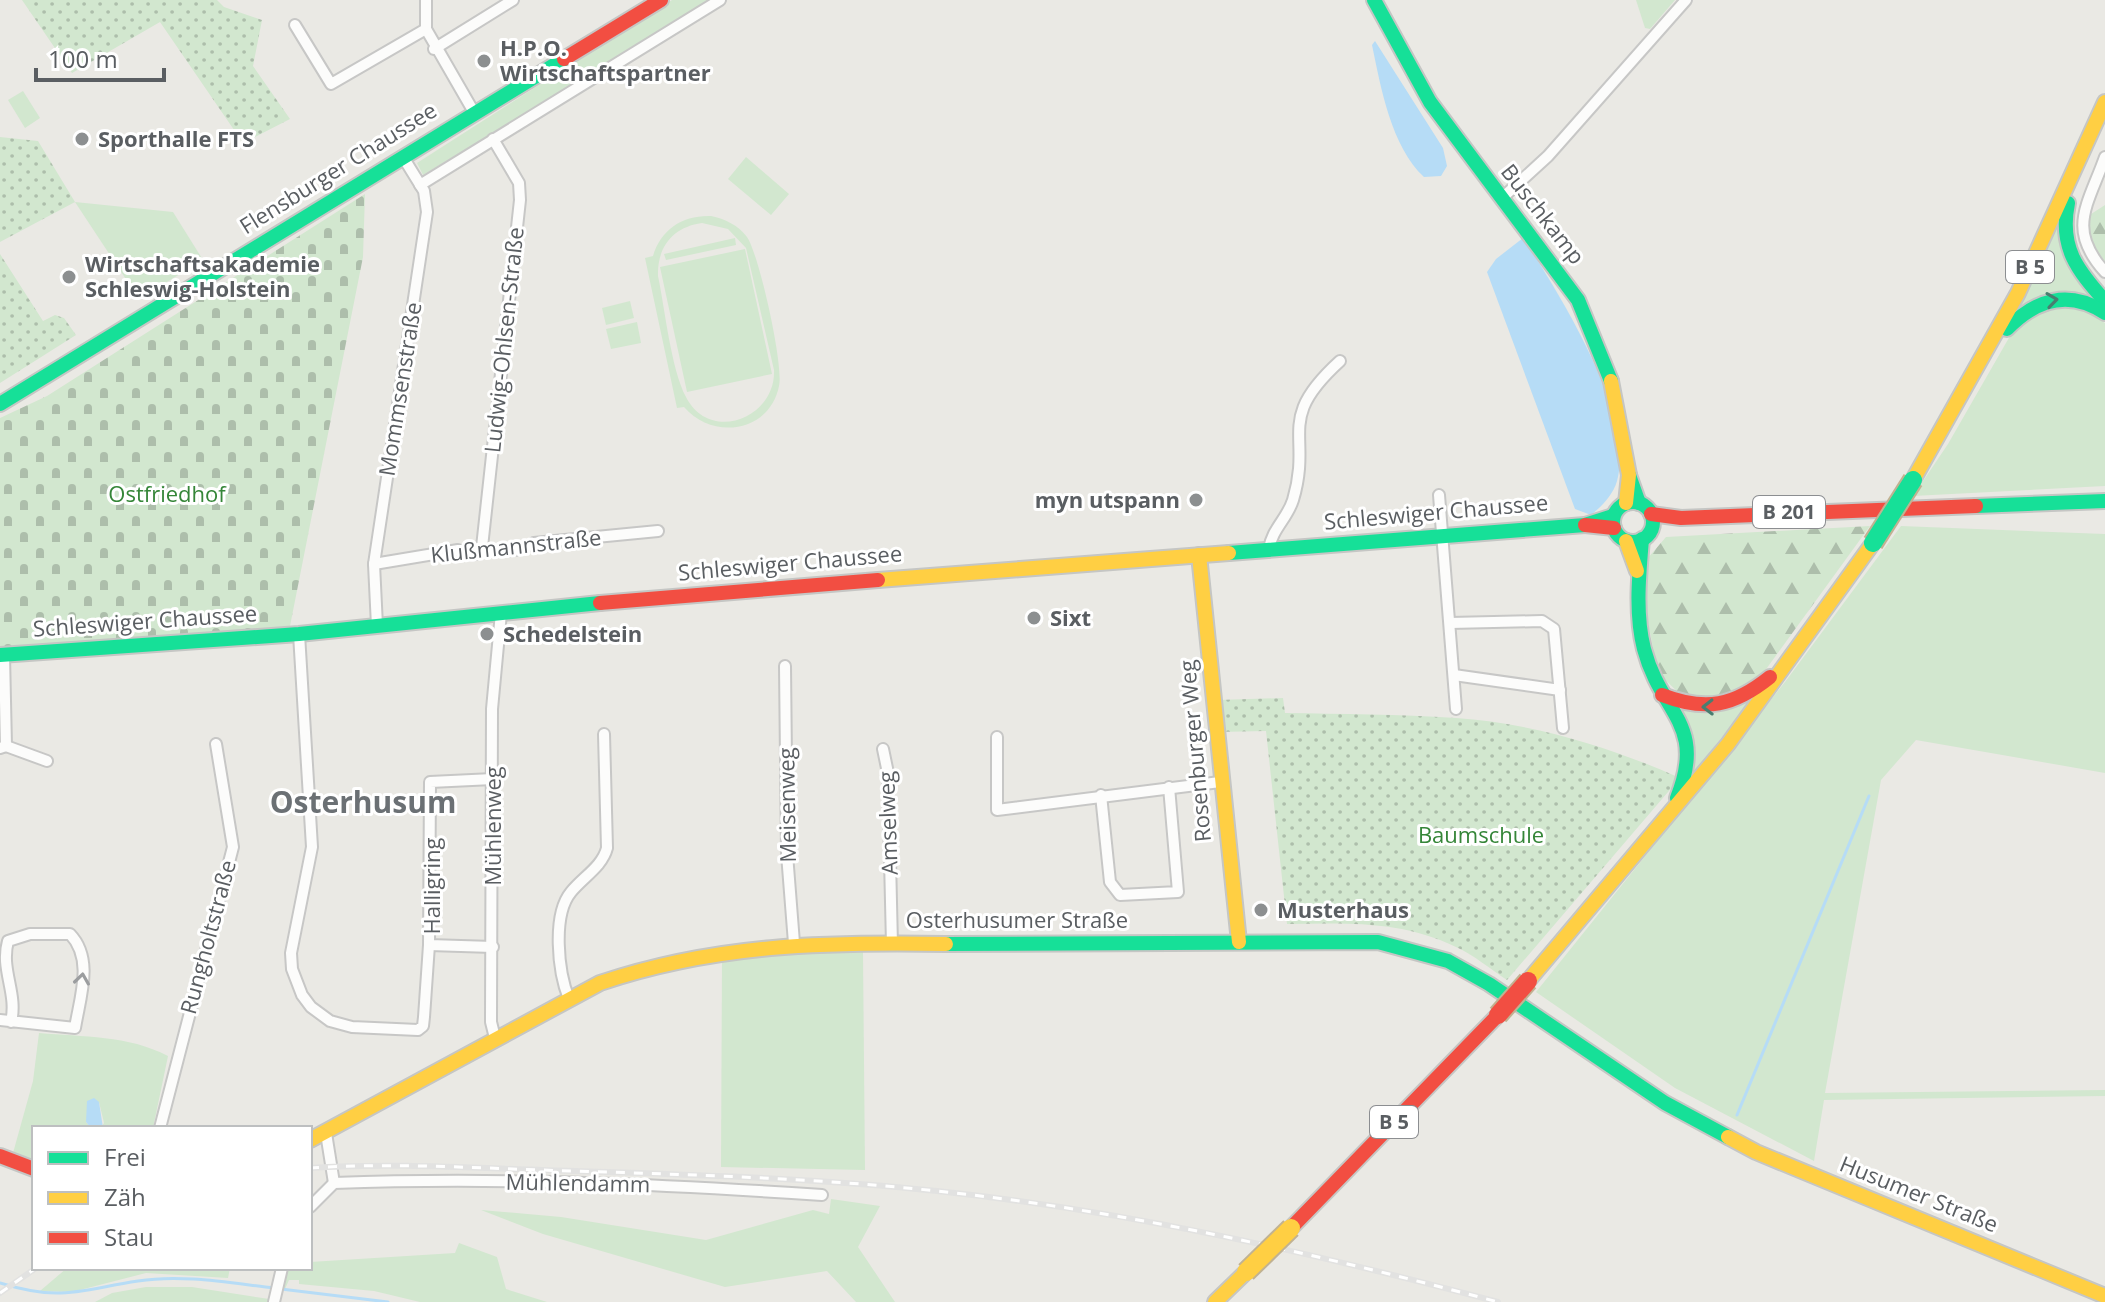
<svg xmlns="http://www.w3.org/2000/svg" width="2105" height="1302" font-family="'Open Sans',sans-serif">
  <defs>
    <pattern id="forest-firs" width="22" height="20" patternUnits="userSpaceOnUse" patternTransform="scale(2)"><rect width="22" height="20" fill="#d2e7cf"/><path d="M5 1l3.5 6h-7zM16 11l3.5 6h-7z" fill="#adbeab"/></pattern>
    <pattern id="cemetery-stones" width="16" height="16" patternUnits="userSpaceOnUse" patternTransform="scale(2)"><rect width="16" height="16" fill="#d2e7cf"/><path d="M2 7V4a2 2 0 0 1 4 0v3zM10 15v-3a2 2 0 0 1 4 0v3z" fill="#adbeab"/></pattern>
    <pattern id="park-dots" width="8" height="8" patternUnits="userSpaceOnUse" patternTransform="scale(2)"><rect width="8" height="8" fill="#d2e7cf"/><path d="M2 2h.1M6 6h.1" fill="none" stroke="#adbeab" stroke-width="1.8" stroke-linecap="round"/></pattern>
  </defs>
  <rect width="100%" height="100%" fill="#eae9e4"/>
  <g fill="#d2e7cf" fill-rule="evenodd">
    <path d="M672,0H715L423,175L417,163Z"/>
    <path d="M1636,0H1675L1650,29L1645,28Z"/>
    <path d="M23,91L40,118L25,128L8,100Z"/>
    <path d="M746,157L789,194L771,215L728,179Z"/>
    <path d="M75,202L173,212L203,260L139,299Z"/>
    <path d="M711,216C725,219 738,225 747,237C759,254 784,366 779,386C770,432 713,441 684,407L677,408L645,258L653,256C661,229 683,215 711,216ZM702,223L728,229L746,248L774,370C776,418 710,444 686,397C671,369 665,309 658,276C657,247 673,227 702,223Z"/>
    <path d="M2058,220L2096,295L2077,294L2011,317Z"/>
    <path d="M735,238L736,245L666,260L664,254Z"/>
    <path d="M745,249L772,374L687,392L660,267Z"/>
    <path d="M630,301L634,318L606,325L602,308Z"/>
    <path d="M2057,304L2078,306L2105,323V486L1913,496L1948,444L2010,336L2038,309Z"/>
    <path d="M637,322L641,343L611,349L606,329Z"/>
    <path d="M1901,526L2105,534V773L1916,740L1881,780L1825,1093L2105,1090V1096L1824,1100L1814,1161L1675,1088L1536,992L1785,682Z"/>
    <path d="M1751,700L1693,774L1673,704Z"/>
    <path d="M792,952H863L865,1170L721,1167L722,959Z"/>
    <path d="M39,1033C83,1037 128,1035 168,1056L153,1128H101L104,1123L99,1102L86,1122L91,1128H34V1160L13,1153L33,1081Z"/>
    <path d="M831,1199L880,1206L858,1247L895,1302H856L827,1271L725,1287L543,1234L481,1210L561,1217L706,1240L813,1210L829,1214Z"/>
    <path d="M459,1243L497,1257L506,1289L547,1302H420L374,1291L299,1284V1280H289L285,1289L281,1288L287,1268H310V1262L455,1253Z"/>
    <path d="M67,1268H230L228,1278L146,1273L72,1292L40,1291Z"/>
    <path d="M146,1287H192L269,1299L268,1302H95L112,1293Z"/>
  </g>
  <g fill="url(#forest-firs)">
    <path d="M2105,205V267L2085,236L2088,216Z"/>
    <path d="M1870,526L1756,683L1722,700L1682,696L1658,673L1645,607L1647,559L1666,537Z"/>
  </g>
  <path fill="url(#cemetery-stones)" d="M365,194L363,257L290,626L220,636L0,652V418L47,396Z"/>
  <g fill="url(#park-dots)">
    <path d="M22,0H217L224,7L262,20L253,66L290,119L243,143L160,22L72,73Z"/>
    <path d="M0,137L38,141L75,202L0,242Z"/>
    <path d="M0,254L43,321L55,315L64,318L76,335L0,383Z"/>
    <path d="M1283,698L1285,713C1342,714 1399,714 1456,718C1532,723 1611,747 1680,778L1507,980C1490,969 1474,955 1456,947C1402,920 1345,923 1287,924L1266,731L1218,732L1217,700Z"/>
  </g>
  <g fill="#b6dcf6">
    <path d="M1375,41L1443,148L1447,166L1441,176L1424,177C1391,146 1381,88 1372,45Z"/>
    <path d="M1523,238C1559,293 1635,414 1617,481C1613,495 1602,506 1591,515L1575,509L1487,272L1496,259Z"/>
    <path d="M94,1098L99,1102L103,1128H91L86,1122L87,1101Z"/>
  </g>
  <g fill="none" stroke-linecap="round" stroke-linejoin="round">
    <g stroke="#b6dcf6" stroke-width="3">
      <path d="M1737,1115L1869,796"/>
      <path d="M0,1283C61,1302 79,1290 138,1281C182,1274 230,1283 274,1288"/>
      <path d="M281,1289L388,1302"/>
    </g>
    <defs>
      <g id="street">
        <path d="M426,0V29L475,114"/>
        <path d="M295,25L331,84L426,29"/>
        <path d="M434,49L513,0"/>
        <path d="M2105,157C2088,205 2066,229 2105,272"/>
        <path d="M420,185L720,0"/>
        <path d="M1501,199L1548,156L1686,0"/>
        <path d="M1439,495L1456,709"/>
        <path d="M482,547L520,200L519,183L493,139"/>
        <path d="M1269,549C1272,529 1287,519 1293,500C1313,433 1274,421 1340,361"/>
        <path d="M374,564L458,550L464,555L476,554L482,547C499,553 519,552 534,543L658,531"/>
        <path d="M1450,623L1542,621L1554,629L1563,728"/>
        <path d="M377,626L374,564L427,212L424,191L403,157"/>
        <path d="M299,634L312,847L291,953L292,969L302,995L311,1007L330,1021L352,1027L418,1030L423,1026L424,1017L429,945"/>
        <path d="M785,666L787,854L794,943"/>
        <path d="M1454,675L1560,690"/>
        <path d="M997,737V810L1220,782"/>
        <path d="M6,746L47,761"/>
        <path d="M0,748L6,746L4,655"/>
        <path d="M883,749L888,773L892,945"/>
        <path d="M1101,795L1110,882L1120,895L1178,892L1169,787"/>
        <path d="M493,947L429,945L430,782L493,779"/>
        <path d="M569,999C558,972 552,915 571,892C583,877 602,867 607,848L604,734"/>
        <path d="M0,1020L75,1028C80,997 94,959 70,934H30L8,941C0,970 18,993 11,1022"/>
        <path d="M495,1038L491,1022L492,709L501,613"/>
        <path d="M160,1128L233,847L216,744"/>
        <path d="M326,1133L334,1183"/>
        <path d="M310,1207L334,1183C497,1177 660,1184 822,1195"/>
        <path d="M274,1302L282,1268"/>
      </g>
      <g id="fast">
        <path d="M1374,0L1430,102L1578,300L1611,381"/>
        <path d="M2068,203C2059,247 2077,270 2105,301"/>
        <path d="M2007,329C2036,299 2069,289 2105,313"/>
        <path d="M0,404L564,59"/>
        <path d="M1629,475L1639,503"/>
        <circle cx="1633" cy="522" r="20"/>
        <path d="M1976,506L2105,501"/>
        <path d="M1642,539C1639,575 1635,614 1644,649C1661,714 1707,723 1677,798"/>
        <path d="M1229,553L1585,525L1613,516"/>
        <path d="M0,655L299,634L600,603"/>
        <path d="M946,944L1378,942L1448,961L1489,984L1665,1103L1728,1137"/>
      </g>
      <g id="slow">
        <path d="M1611,381L1629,475L1626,503"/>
        <path d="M1913,480L2018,293L2105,102"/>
        <path d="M1626,541L1637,571"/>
        <path d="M1199,555L1239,942"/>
        <path d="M878,580L1229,553"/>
        <path d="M1528,981L1728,744L1873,543"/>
        <path d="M1728,1137L1756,1152L2105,1296"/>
        <path d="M310,1140L600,983C716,944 824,942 946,944"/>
        <path d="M1215,1302L1246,1272"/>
      </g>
      <g id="jam">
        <path d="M564,59L661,0"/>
        <path d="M1651,514L1681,518L1976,506"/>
        <path d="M1585,525L1614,528"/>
        <path d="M600,603L878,580"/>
        <path d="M1662,695C1706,712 1734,706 1770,677"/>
        <path d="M0,1156L34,1169"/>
        <path d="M1291,1228L1498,1015"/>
      </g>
    </defs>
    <use href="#street" stroke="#c7c7c6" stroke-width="14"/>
    <use href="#fast" stroke="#c5c6c4" stroke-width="18"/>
    <use href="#slow" stroke="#c5c6c4" stroke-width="18"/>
    <use href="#jam" stroke="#c5c6c4" stroke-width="18"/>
    <use href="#street" stroke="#fcfcfb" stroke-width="10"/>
    <use href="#fast" stroke="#16e098" stroke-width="14"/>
    <use href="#slow" stroke="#ffcf43" stroke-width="14"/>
    <use href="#jam" stroke="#f24e42" stroke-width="14"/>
    <defs>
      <g id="rail">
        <path d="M310,1168C398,1162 487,1169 575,1171C696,1175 816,1178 937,1191C1127,1211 1314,1253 1498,1302"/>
        <path d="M0,1293L36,1268"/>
      </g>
    </defs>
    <use href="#rail" stroke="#e2e2e1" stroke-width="6"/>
    <use href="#rail" stroke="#fff" stroke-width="3" stroke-dasharray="9" stroke-linecap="butt"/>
    <defs>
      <path id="fast-bridge" d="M1873,543L1913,480"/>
      <path id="slow-bridge" d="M1246,1272L1291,1228"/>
      <path id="jam-bridge" d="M1498,1015L1528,981"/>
    </defs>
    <use href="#fast-bridge" stroke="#c1b292" stroke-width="22" stroke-linecap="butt"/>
    <use href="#slow-bridge" stroke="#c1b292" stroke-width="22" stroke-linecap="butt"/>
    <use href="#jam-bridge" stroke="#c1b292" stroke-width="22" stroke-linecap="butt"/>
    <use href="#fast-bridge" stroke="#16e098" stroke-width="18"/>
    <use href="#slow-bridge" stroke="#ffcf43" stroke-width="18"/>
    <use href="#jam-bridge" stroke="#f24e42" stroke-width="18"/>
  </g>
  <defs><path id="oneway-chevron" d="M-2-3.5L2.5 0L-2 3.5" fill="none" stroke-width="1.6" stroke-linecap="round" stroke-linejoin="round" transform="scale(2)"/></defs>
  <g stroke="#497e70">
    <use href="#oneway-chevron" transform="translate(2052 300) rotate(-8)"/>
    <use href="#oneway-chevron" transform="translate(1708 707) rotate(179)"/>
  </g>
  <use stroke="#9b9d9f" href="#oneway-chevron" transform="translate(82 979) rotate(-82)"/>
  <g fill="#8c8f90" stroke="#fff" stroke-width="3">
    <circle cx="484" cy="61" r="8"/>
    <circle cx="82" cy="139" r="8"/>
    <circle cx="69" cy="277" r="8"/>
    <circle cx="1196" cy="500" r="8"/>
    <circle cx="1034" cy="618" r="8"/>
    <circle cx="487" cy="634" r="8"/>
    <circle cx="1261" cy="910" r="8"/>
  </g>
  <g text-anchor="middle" stroke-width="6" stroke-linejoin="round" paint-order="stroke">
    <g fill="#fff" stroke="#8c8e91" stroke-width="2">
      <rect x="2006" y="251" width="48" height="32" rx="6"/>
      <rect x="1753" y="496" width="72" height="32" rx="6"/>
      <rect x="1370" y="1106" width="48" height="32" rx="6"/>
    </g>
    <g font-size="20" font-weight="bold" fill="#5a5e62">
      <text x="2030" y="274">B 5</text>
      <text x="1789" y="519">B 201</text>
      <text x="1394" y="1129">B 5</text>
    </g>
    <g font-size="22" font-weight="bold" fill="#5a5e62" stroke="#fff" text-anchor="start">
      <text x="500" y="56">H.P.O.<tspan x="500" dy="25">Wirtschaftspartner</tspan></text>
      <text x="98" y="147">Sporthalle FTS</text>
      <text x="85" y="272">Wirtschaftsakademie<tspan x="85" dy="25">Schleswig-Holstein</tspan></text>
      <text x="1180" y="508" text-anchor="end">myn utspann</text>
      <text x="1050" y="626">Sixt</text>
      <text x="503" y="642">Schedelstein</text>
      <text x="1277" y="918">Musterhaus</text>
    </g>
    <g font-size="22" fill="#5a5e62" stroke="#fff">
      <text transform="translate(338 168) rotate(-32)" y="8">Flensburger Chaussee</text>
      <text transform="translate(1543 214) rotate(52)" y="8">Buschkamp</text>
      <text transform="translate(504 340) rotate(-84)" y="8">Ludwig-Ohlsen-Straße</text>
      <text transform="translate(400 389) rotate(-81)" y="8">Mommsenstraße</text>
      <text transform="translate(1436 512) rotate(-5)" y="8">Schleswiger Chaussee</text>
      <text transform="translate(516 546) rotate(-6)" y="8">Klußmannstraße</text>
      <text transform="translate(790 563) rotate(-5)" y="8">Schleswiger Chaussee</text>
      <text transform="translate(145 621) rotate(-4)" y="8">Schleswiger Chaussee</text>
      <text transform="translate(1195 751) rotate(-95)" y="8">Rosenburger Weg</text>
      <text transform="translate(787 805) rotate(-91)" y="8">Meisenweg</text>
      <text transform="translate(888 823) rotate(-92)" y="8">Amselweg</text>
      <text transform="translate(493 826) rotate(-90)" y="8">Mühlenweg</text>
      <text transform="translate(432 886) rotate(-90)" y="8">Halligring</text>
      <text x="1017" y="928">Osterhusumer Straße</text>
      <text transform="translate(208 937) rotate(-75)" y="8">Rungholtstraße</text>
      <text transform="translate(578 1183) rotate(1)" y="8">Mühlendamm</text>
      <text transform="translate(1919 1194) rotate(22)" y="8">Husumer Straße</text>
    </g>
    <g font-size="22" fill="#358638" stroke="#fff">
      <text x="167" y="502">Ostfriedhof</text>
      <text x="1481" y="843">Baumschule</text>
    </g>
    <g font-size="30" font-weight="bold" fill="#6b7074" stroke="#fff">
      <text x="363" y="813">Osterhusum</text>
    </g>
  </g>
  <rect x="32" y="1126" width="280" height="144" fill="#ffffff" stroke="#bdbfc0" stroke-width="2"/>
  <rect x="48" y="1152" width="40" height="12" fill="#16e098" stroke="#bdbfc0" stroke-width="2"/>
  <text x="104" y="1166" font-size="24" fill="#5a5e62">Frei</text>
  <rect x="48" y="1192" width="40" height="12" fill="#ffcf43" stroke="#bdbfc0" stroke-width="2"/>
  <text x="104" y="1206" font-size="24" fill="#5a5e62">Zäh</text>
  <rect x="48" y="1232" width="40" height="12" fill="#f24e42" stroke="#bdbfc0" stroke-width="2"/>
  <text x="104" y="1246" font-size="24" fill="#5a5e62">Stau</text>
  <path d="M36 68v12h128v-12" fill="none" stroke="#5a5e62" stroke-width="4"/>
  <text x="48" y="68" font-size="24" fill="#5a5e62" stroke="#ffffff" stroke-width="6" paint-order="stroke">100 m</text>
</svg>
